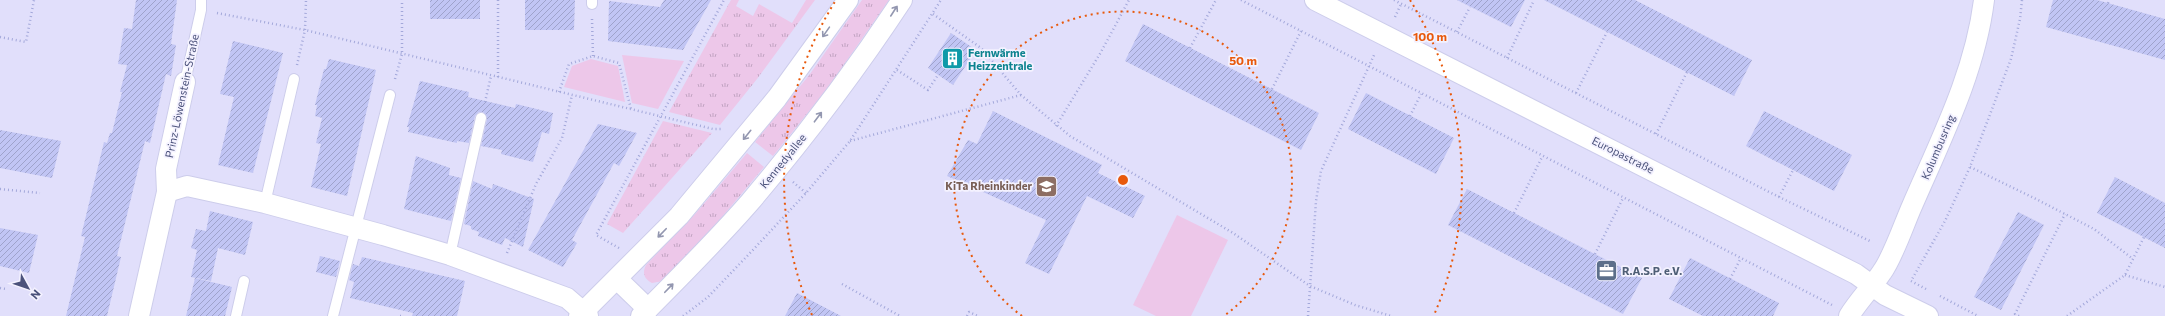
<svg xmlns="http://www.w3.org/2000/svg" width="2165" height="316" font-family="Commissioner,sans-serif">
  <defs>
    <pattern id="grass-tufts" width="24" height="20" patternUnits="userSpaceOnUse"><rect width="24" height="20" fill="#edc7e9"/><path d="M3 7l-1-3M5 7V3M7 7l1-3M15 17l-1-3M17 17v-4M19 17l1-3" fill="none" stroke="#c2a4c2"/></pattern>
    <pattern id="building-hatch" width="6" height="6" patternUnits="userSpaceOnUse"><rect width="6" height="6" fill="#c1c5f4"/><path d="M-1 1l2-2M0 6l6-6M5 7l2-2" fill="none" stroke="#9fa3cb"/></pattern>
  </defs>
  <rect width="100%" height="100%" fill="#edebfd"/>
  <rect fill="#e1dffb" x="0" y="0" width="2165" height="316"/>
  <g fill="url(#grass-tufts)">
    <path d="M731,0H739L736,6L753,16L759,4L792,23L806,0H815L757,79L720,125L669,112Z"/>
    <path d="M862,0H889L827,89L773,156L755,142L810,74Z"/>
    <path d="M663,121L712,133L623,233L607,224Z"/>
    <path d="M747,153L764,167L712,229L663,281L652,283C644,279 642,273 646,265L696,213Z"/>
  </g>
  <g fill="#edc7e9">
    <path d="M622,55L684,61L658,109L632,103Z"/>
    <path d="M591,59L618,66L625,102L564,87L572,66Z"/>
    <path d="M1177,215L1228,240L1191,316H1156L1133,305Z"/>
  </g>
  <g fill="url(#building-hatch)">
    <path d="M136,0H177L171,44L176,45L171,76L166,74L150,143L145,141L117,256L121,257L107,316H66L85,237L81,236L104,142L107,143L110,133H112L122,92H120L127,65L118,64L124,28L132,29Z"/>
    <rect x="430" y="0" width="50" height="19"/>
    <path d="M525,0H575L574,30H525Z"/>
    <path d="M664,0H711L683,50L608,41L609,1L660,7Z"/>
    <path d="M1457,0H1525L1511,27Z"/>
    <path d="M1544,0H1635L1752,60L1734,96Z"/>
    <path d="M2053,0H2097L2165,19V60L2046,27Z"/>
    <path d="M1143,24L1319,113L1301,150L1125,61Z"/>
    <path d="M951,33L976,50L953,85L928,68Z"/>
    <path d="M233,41L283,53L253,173L218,165L234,97L220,94Z"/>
    <path d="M329,59L376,70L347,196L311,187L321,144L316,143L322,118L315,116L317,105H315L324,69H326Z"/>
    <path d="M420,81L469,92L468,97L515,108L516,104L553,113L549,134L542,132L533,162L501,154L502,150L481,146L487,119L483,112H479L475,116L469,143L457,141V143L408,132L409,127H407Z"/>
    <path d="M1366,93L1454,138L1436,174L1348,129Z"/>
    <path d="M993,111L1102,165L1098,173L1145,196L1133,218L1087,196L1049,274L1025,263L1046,220L947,176L968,140L977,144Z"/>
    <path d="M1764,111L1852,155L1834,191L1746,146Z"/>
    <path d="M598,124L637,133L619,166L614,163L572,240L577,243L563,267L528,250Z"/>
    <path d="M0,130L61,141L52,178L0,168Z"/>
    <path d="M416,156L450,168L449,175L461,178L451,221L404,209Z"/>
    <path d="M2115,177L2165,203V248L2097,213Z"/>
    <path d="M473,181L492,189L493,184L534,199L523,247L505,238L502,245L478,236L479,232L471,229V226L464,224Z"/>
    <path d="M1467,189L1642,278L1623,314L1448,225Z"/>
    <path d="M210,211L253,222L245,255L218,248L211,281L191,277L197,250L191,248L196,229L206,231Z"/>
    <path d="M2018,212L2044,225L2001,310L1974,297Z"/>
    <path d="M0,228L38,235L29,273L0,266Z"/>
    <path d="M320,256L340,261L336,277L316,272Z"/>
    <path d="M362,257L465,281L457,316H412L413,313L350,298L354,282L349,280L353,264L359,266Z"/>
    <path d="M1690,258L1779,303L1773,316H1703L1669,299Z"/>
    <path d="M195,278L232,287L225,316H186Z"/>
    <path d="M797,293L841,316H785Z"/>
  </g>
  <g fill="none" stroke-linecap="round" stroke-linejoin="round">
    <defs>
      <g id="lane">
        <path d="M592,0V4"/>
        <path d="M185,82L201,10V0"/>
        <path d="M265,203L294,79"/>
        <path d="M450,255L481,118"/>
        <path d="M236,316L244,281"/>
        <path d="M333,316L390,95"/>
      </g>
      <g id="street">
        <path d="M1315,0L1856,274L1885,295L1928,316"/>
        <path d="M167,192L187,186L265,203L383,235L450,255L567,298L588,316"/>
        <path d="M617,279L648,309"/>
        <path d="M139,316L167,192L166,169L185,82"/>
        <path d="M579,316L679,216L777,98L848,0"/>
        <path d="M641,316C678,279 716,241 750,202C805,137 856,70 902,0"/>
        <path d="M1849,316C1859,300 1872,287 1882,272C1893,257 1904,224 1912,206C1941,139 1975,73 1984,0"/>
      </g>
    </defs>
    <use href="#lane" stroke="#cdcdeb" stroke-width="12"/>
    <use href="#street" stroke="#cdcdeb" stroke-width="22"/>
    <g stroke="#a3a8da" stroke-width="2.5" stroke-dasharray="1 3" stroke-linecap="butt">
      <path d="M498,0V77"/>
      <path d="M1241,0L1832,305"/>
      <path d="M1394,0L1779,197L1872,242"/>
      <path d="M2108,3L2109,0"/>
      <path d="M217,13L305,30L713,129H723"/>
      <path d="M933,14L981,48L1021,95L1070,136L1233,233L1310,286L1355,305L1391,316"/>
      <path d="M1395,17L1401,4"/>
      <path d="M592,19L593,56"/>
      <path d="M1457,32L1470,7"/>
      <path d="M0,37L26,42L34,0"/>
      <path d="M1190,48L1216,0"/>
      <path d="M1507,58L1534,0"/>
      <path d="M297,65L305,30L306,0"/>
      <path d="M897,70L928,90L938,75"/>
      <path d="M395,79L402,54V0"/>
      <path d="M1272,89L1301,31"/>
      <path d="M559,92L569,64L593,56L619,63L631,109"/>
      <path d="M1576,93L1607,32"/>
      <path d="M485,102L491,76"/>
      <path d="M1410,116L1421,94"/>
      <path d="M1056,126L1101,52L1129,0"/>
      <path d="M1656,134L1687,72"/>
      <path d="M850,141L1021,95"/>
      <path d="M1970,167L2036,199L2094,229L2133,259"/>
      <path d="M793,182L806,193"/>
      <path d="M0,189L40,193"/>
      <path d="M1779,197L1793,170"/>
      <path d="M1514,213L1542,157"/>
      <path d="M619,248L596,235L724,0"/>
      <path d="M507,253L536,184L562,138L572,95"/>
      <path d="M1595,254L1623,198"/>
      <path d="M2125,275L2165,287"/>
      <path d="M1730,279L1741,258"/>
      <path d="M842,284L900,316"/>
      <path d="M0,288L6,289"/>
      <path d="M1926,289L1911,281L1945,221L1970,167L2011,59L2020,19L2022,0"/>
      <path d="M1940,296L1978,316"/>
      <path d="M400,316H401"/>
      <path d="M683,316L708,297L751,252L806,193L850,141L941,0"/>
      <path d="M967,316L969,312L978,316"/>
      <path d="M1308,316L1316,201L1321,171L1375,53"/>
      <path d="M2019,316L2015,314L2065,214"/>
      <path d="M2067,316L2125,275L2144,237"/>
    </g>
    <use href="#lane" stroke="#fff" stroke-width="10"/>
    <use href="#street" stroke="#fff" stroke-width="20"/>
  </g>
  <defs><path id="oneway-shaft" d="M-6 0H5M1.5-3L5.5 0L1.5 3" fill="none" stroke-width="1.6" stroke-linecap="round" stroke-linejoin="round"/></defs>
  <g stroke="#9397b0">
    <use href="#oneway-shaft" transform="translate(894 11) rotate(-57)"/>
    <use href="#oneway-shaft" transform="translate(826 32) rotate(125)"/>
    <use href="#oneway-shaft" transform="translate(818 117) rotate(-53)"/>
    <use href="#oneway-shaft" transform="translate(747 135) rotate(129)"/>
    <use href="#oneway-shaft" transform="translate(662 233) rotate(134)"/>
    <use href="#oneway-shaft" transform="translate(669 288) rotate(-46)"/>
  </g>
  <g fill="none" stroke="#e8590c" stroke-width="2" stroke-dasharray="2 4">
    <path d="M1022 316A169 169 0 1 1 1224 316"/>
    <path d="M812 315A339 339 0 0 1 836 0M1410 0A339 339 0 0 1 1434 315"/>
  </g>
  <defs>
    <symbol id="building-square" viewBox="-11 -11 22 22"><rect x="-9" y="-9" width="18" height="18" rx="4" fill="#0f9aa8" stroke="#f4f2ff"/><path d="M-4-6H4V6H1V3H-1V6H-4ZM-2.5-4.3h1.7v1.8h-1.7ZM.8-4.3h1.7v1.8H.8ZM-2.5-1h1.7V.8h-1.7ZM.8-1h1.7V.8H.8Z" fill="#fff"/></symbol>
    <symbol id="school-square" viewBox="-11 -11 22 22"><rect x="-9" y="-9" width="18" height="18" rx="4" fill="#8d6e63" stroke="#f4f2ff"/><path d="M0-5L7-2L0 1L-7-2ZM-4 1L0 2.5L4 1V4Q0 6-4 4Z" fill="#fff"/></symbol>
    <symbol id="office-square" viewBox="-11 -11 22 22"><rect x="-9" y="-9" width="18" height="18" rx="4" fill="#5c6f8a" stroke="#f4f2ff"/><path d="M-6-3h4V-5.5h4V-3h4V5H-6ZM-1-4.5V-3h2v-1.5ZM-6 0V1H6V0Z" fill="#fff"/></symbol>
  </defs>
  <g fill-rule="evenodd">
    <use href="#building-square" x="940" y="46" width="25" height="25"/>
    <use href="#school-square" x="1034" y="174" width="25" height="25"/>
    <use href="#office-square" x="1594" y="258" width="25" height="25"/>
  </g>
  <g text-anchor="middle" stroke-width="3.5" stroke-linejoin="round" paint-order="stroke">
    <g font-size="11" font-weight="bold" fill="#0d838f" stroke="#f4f2ff" text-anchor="start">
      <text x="968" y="57">Fernwärme<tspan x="968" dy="13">Heizzentrale</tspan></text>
    </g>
    <g font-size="11" fill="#4b527b" stroke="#f4f2ff">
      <text transform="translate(182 96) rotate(-78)" y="4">Prinz-Löwenstein-Straße</text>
      <text transform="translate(1938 147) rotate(-67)" y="4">Kolumbusring</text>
      <text transform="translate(1623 155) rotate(27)" y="4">Europastraße</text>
      <text transform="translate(783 161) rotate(-51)" y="4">Kennedyallee</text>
    </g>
    <g font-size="11" font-weight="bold" fill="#785e54" stroke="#f4f2ff" text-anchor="end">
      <text x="1032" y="190">KiTa Rheinkinder</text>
    </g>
    <g font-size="11" font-weight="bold" fill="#4e5e75" stroke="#f4f2ff" text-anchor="start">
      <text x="1622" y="275">R.A.S.P. e.V.</text>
    </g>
  </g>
  <circle cx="1123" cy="180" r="6" fill="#e8590c" stroke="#f4f2ff" stroke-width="2"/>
  <g font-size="12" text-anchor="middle" font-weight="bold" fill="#e8590c" stroke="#f4f2ff" stroke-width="3.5" stroke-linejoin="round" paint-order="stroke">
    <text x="1430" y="41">100 m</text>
    <text x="1243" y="65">50 m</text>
  </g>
  <g transform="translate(28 288) rotate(130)" stroke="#f4f2ff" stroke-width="3" paint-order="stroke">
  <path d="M0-3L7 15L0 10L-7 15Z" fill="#4b527b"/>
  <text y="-6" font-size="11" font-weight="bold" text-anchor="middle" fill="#4b527b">N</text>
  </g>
</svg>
